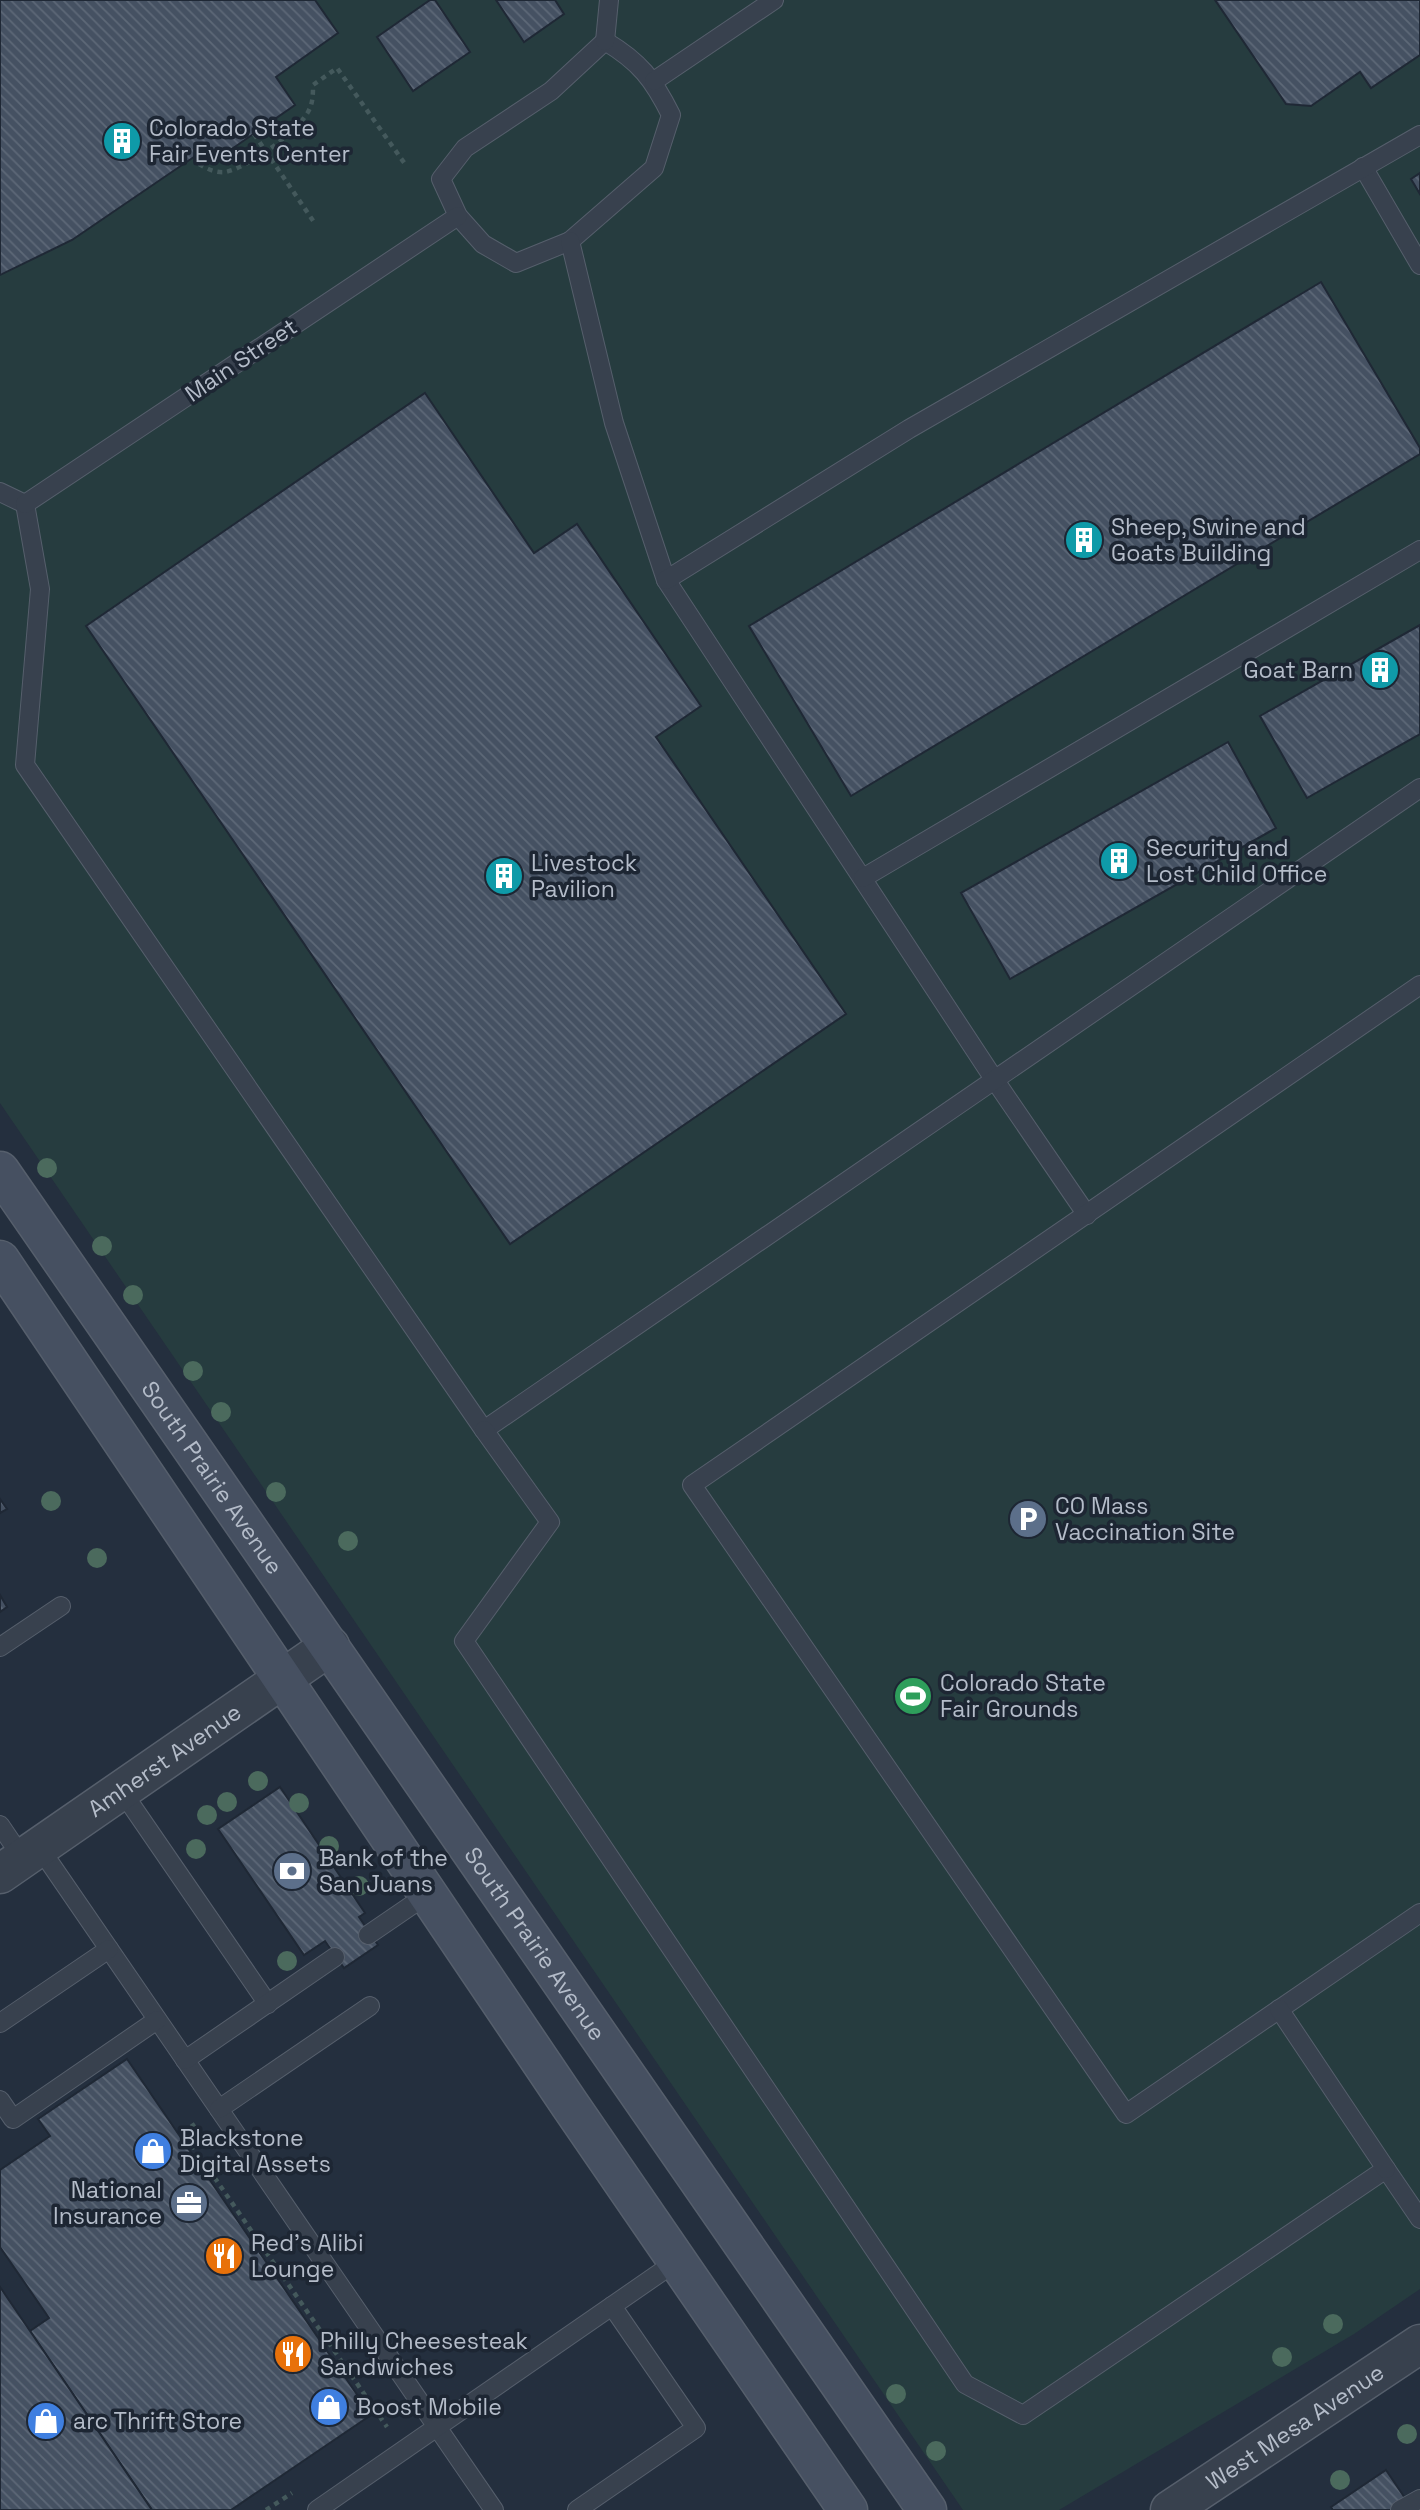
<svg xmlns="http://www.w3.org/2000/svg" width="1420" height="2510" font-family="'Space Grotesk',sans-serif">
  <defs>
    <pattern id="building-back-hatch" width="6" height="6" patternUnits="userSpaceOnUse" patternTransform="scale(1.75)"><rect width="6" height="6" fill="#455162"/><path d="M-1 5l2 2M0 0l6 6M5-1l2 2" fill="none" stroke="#5d6877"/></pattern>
  </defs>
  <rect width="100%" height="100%" fill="#242f3e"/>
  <path fill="#263c3f" d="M0,0H1420V2289L1354,2334L1059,2510H963L0,1103Z"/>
  <g fill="url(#building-back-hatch)" stroke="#1f2835" stroke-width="2">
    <path d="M0,0H315L338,33L276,77L295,105L216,160L207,148L72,240L0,275Z"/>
    <path d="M430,0H435L470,52L413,91L377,37Z"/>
    <path d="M496,0H555L564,14L524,42Z"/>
    <path d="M1215,0H1420V55L1371,88L1360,72L1311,106L1286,104Z"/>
    <path d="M1420,173V194L1411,179Z"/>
    <path d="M1321,282L1420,448V454L851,796L749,626Z"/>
    <path d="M425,393L534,553L577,524L701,706L656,737L846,1014L510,1244L86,626Z"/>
    <path d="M1420,625V734L1307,798L1260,716Z"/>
    <path d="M1228,742L1276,828L1010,979L961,893Z"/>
    <path d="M0,1499L7,1509L0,1513Z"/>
    <path d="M0,1595L7,1607L0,1612Z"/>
    <path d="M280,1787L365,1913L359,1917L378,1945L344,1968L325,1941L304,1955L218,1829Z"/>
    <path d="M127,2059L371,2415L231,2510H152L30,2331L49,2318L0,2247V2170L50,2136L38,2119Z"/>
    <path d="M0,2287L30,2331L152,2510H0Z"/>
    <path d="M1386,2470L1413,2510H1333L1331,2507Z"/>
  </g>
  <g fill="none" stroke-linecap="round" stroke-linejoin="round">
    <defs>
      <g id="service">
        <path d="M605,41C640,62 653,79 671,115L654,168L570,241L516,263L483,244L458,216L441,179L465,148L551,91Z"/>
        <path d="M605,41L609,0"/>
        <path d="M654,81L774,0"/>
        <path d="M1363,167L1420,265"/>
        <path d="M570,241L614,423L666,580L994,1079L1087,1215"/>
        <path d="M0,492L25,504"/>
        <path d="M25,504L40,589L25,765L484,1430L1420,788"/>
        <path d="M25,504L458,216"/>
        <path d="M666,580L909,429L1420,135"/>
        <path d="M863,878L1420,550"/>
        <path d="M1420,985L692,1485L1126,2114L1420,1913"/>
        <path d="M484,1430L550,1522L464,1641L965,2384L1023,2415L1386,2169L1420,2219"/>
        <path d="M0,1647L61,1606"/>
        <path d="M121,1790L268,2004"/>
        <path d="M0,1825L23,1859"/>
        <path d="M39,1847L494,2510"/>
        <path d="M368,1935L428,1894"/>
        <path d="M1279,2009L1386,2169"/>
        <path d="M0,2023L109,1949"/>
        <path d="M185,2060L335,1957"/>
        <path d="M0,2100L13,2119L157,2020"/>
        <path d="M219,2109L370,2006"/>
        <path d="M317,2510L677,2261"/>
        <path d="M577,2510L696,2428L612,2306"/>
        <path d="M1400,2510L1420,2499"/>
      </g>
      <g id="tertiary">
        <path id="s1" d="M0,1874L330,1646"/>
        <path id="s2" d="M1170,2510L1420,2344"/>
      </g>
      <g id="secondary">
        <path id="s3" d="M0,1171L927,2510"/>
        <path d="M0,1260L570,2105L848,2510"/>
      </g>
    </defs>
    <use href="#service" stroke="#565f6c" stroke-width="20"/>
    <use href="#tertiary" stroke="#565f6c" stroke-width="41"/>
    <use href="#secondary" stroke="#565f6c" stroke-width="41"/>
    <g stroke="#44595c" stroke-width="4.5" stroke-dasharray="5 5" stroke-linecap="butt">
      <path d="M254,134L316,225"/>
      <path d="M199,164C207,169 216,173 225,172C248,168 297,132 308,112C313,103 313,95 313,85L337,68L405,164"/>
      <path d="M195,2124L183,2132L387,2427"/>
      <path d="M266,2510L292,2493"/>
    </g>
    <use href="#service" stroke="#38414e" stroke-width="18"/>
    <use href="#tertiary" stroke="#38414e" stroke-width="38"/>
    <use href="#secondary" stroke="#465061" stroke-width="38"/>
  </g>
  <g fill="#4b6a5d">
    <circle cx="47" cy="1168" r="10"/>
    <circle cx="102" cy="1246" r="10"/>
    <circle cx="133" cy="1295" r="10"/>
    <circle cx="193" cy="1371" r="10"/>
    <circle cx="221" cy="1412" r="10"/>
    <circle cx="276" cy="1492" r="10"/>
    <circle cx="51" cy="1501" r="10"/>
    <circle cx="348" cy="1541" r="10"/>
    <circle cx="97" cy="1558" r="10"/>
    <circle cx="258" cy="1781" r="10"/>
    <circle cx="227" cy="1802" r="10"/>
    <circle cx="299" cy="1803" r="10"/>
    <circle cx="207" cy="1815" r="10"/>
    <circle cx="329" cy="1846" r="10"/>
    <circle cx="196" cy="1849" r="10"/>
    <circle cx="359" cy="1886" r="10"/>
    <circle cx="287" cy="1961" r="10"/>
    <circle cx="1333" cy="2324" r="10"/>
    <circle cx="1282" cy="2357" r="10"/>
    <circle cx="896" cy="2394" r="10"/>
    <circle cx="1407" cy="2434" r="10"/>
    <circle cx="936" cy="2451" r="10"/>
    <circle cx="1340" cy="2480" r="10"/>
  </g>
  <defs>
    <symbol id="building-disc" viewBox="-11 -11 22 22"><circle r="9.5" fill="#0f9aa8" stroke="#1d2633"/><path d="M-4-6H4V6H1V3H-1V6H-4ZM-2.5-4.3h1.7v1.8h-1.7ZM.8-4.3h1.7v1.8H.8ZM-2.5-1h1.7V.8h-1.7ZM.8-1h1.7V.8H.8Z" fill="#fff"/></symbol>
    <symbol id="parking-disc" viewBox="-11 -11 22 22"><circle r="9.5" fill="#5c6f8a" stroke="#1d2633"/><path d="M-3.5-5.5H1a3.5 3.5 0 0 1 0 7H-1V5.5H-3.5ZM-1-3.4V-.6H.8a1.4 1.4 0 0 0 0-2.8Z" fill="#fff"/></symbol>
    <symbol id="stadium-disc" viewBox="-11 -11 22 22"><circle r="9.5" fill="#2e9e5b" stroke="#1d2633"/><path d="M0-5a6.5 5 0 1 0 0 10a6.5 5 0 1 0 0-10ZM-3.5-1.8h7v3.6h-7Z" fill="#fff"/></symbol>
    <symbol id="bank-disc" viewBox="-11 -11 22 22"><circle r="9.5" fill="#5c6f8a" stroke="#1d2633"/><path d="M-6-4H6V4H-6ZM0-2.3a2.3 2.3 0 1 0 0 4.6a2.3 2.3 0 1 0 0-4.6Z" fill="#fff"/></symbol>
    <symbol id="shop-disc" viewBox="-11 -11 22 22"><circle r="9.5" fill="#3f7fe0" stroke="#1d2633"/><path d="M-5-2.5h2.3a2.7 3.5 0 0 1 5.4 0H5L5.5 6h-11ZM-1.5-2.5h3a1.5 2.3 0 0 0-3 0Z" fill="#fff"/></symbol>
    <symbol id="office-disc" viewBox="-11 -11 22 22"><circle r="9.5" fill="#5c6f8a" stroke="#1d2633"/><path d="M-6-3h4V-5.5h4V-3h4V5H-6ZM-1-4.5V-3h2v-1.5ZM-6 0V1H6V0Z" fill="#fff"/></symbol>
    <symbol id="restaurant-disc" viewBox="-11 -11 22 22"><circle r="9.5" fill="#e8710a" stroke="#1d2633"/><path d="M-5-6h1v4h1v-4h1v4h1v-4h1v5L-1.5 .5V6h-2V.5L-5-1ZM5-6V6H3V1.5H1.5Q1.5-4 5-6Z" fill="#fff"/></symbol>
  </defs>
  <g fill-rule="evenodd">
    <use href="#building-disc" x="100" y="119" width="44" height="44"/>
    <use href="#building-disc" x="1062" y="518" width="44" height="44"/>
    <use href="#building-disc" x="1358" y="648" width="44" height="44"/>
    <use href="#building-disc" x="1097" y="839" width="44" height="44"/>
    <use href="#building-disc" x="482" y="854" width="44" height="44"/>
    <use href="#parking-disc" x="1006" y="1497" width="44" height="44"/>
    <use href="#stadium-disc" x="891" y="1674" width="44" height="44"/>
    <use href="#bank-disc" x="270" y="1849" width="44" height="44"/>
    <use href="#shop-disc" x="131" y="2129" width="44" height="44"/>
    <use href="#office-disc" x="167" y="2181" width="44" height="44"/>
    <use href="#restaurant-disc" x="202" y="2234" width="44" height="44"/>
    <use href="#restaurant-disc" x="271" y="2332" width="44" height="44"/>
    <use href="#shop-disc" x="307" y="2385" width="44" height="44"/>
    <use href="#shop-disc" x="24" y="2399" width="44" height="44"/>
  </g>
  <g text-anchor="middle" stroke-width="7" stroke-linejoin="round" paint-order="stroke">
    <g font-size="23" fill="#b4bcc9" stroke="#1d2633" text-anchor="start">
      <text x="149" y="136">Colorado State<tspan x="149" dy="26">Fair Events Center</tspan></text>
      <text x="1111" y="535">Sheep, Swine and<tspan x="1111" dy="26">Goats Building</tspan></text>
      <text x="1353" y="678" text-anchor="end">Goat Barn</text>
      <text x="1146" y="856">Security and<tspan x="1146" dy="26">Lost Child Office</tspan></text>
      <text x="531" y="871">Livestock<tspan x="531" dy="26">Pavilion</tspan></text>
      <text x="1055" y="1514">CO Mass<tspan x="1055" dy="26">Vaccination Site</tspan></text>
      <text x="940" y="1691">Colorado State<tspan x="940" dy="26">Fair Grounds</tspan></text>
      <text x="319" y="1866">Bank of the<tspan x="319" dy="26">San Juans</tspan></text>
      <text x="180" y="2146">Blackstone<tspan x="180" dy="26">Digital Assets</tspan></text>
      <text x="162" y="2198" text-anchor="end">National<tspan x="162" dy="26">Insurance</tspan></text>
      <text x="251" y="2251">Red's Alibi<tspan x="251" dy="26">Lounge</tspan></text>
      <text x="320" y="2349">Philly Cheesesteak<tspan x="320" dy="26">Sandwiches</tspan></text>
      <text x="356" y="2415">Boost Mobile</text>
      <text x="73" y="2429">arc Thrift Store</text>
    </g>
    <g font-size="23" fill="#b4bcc9" stroke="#1d2633">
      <text transform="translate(241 360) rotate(-34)" y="8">Main Street</text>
      <text dy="8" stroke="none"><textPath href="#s3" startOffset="373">South Prairie Avenue</textPath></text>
      <text dy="8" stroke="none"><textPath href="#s1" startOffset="200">Amherst Avenue</textPath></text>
      <text dy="8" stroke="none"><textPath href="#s3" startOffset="940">South Prairie Avenue</textPath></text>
      <text dy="8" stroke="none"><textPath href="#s2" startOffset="150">West Mesa Avenue</textPath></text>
    </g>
  </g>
</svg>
